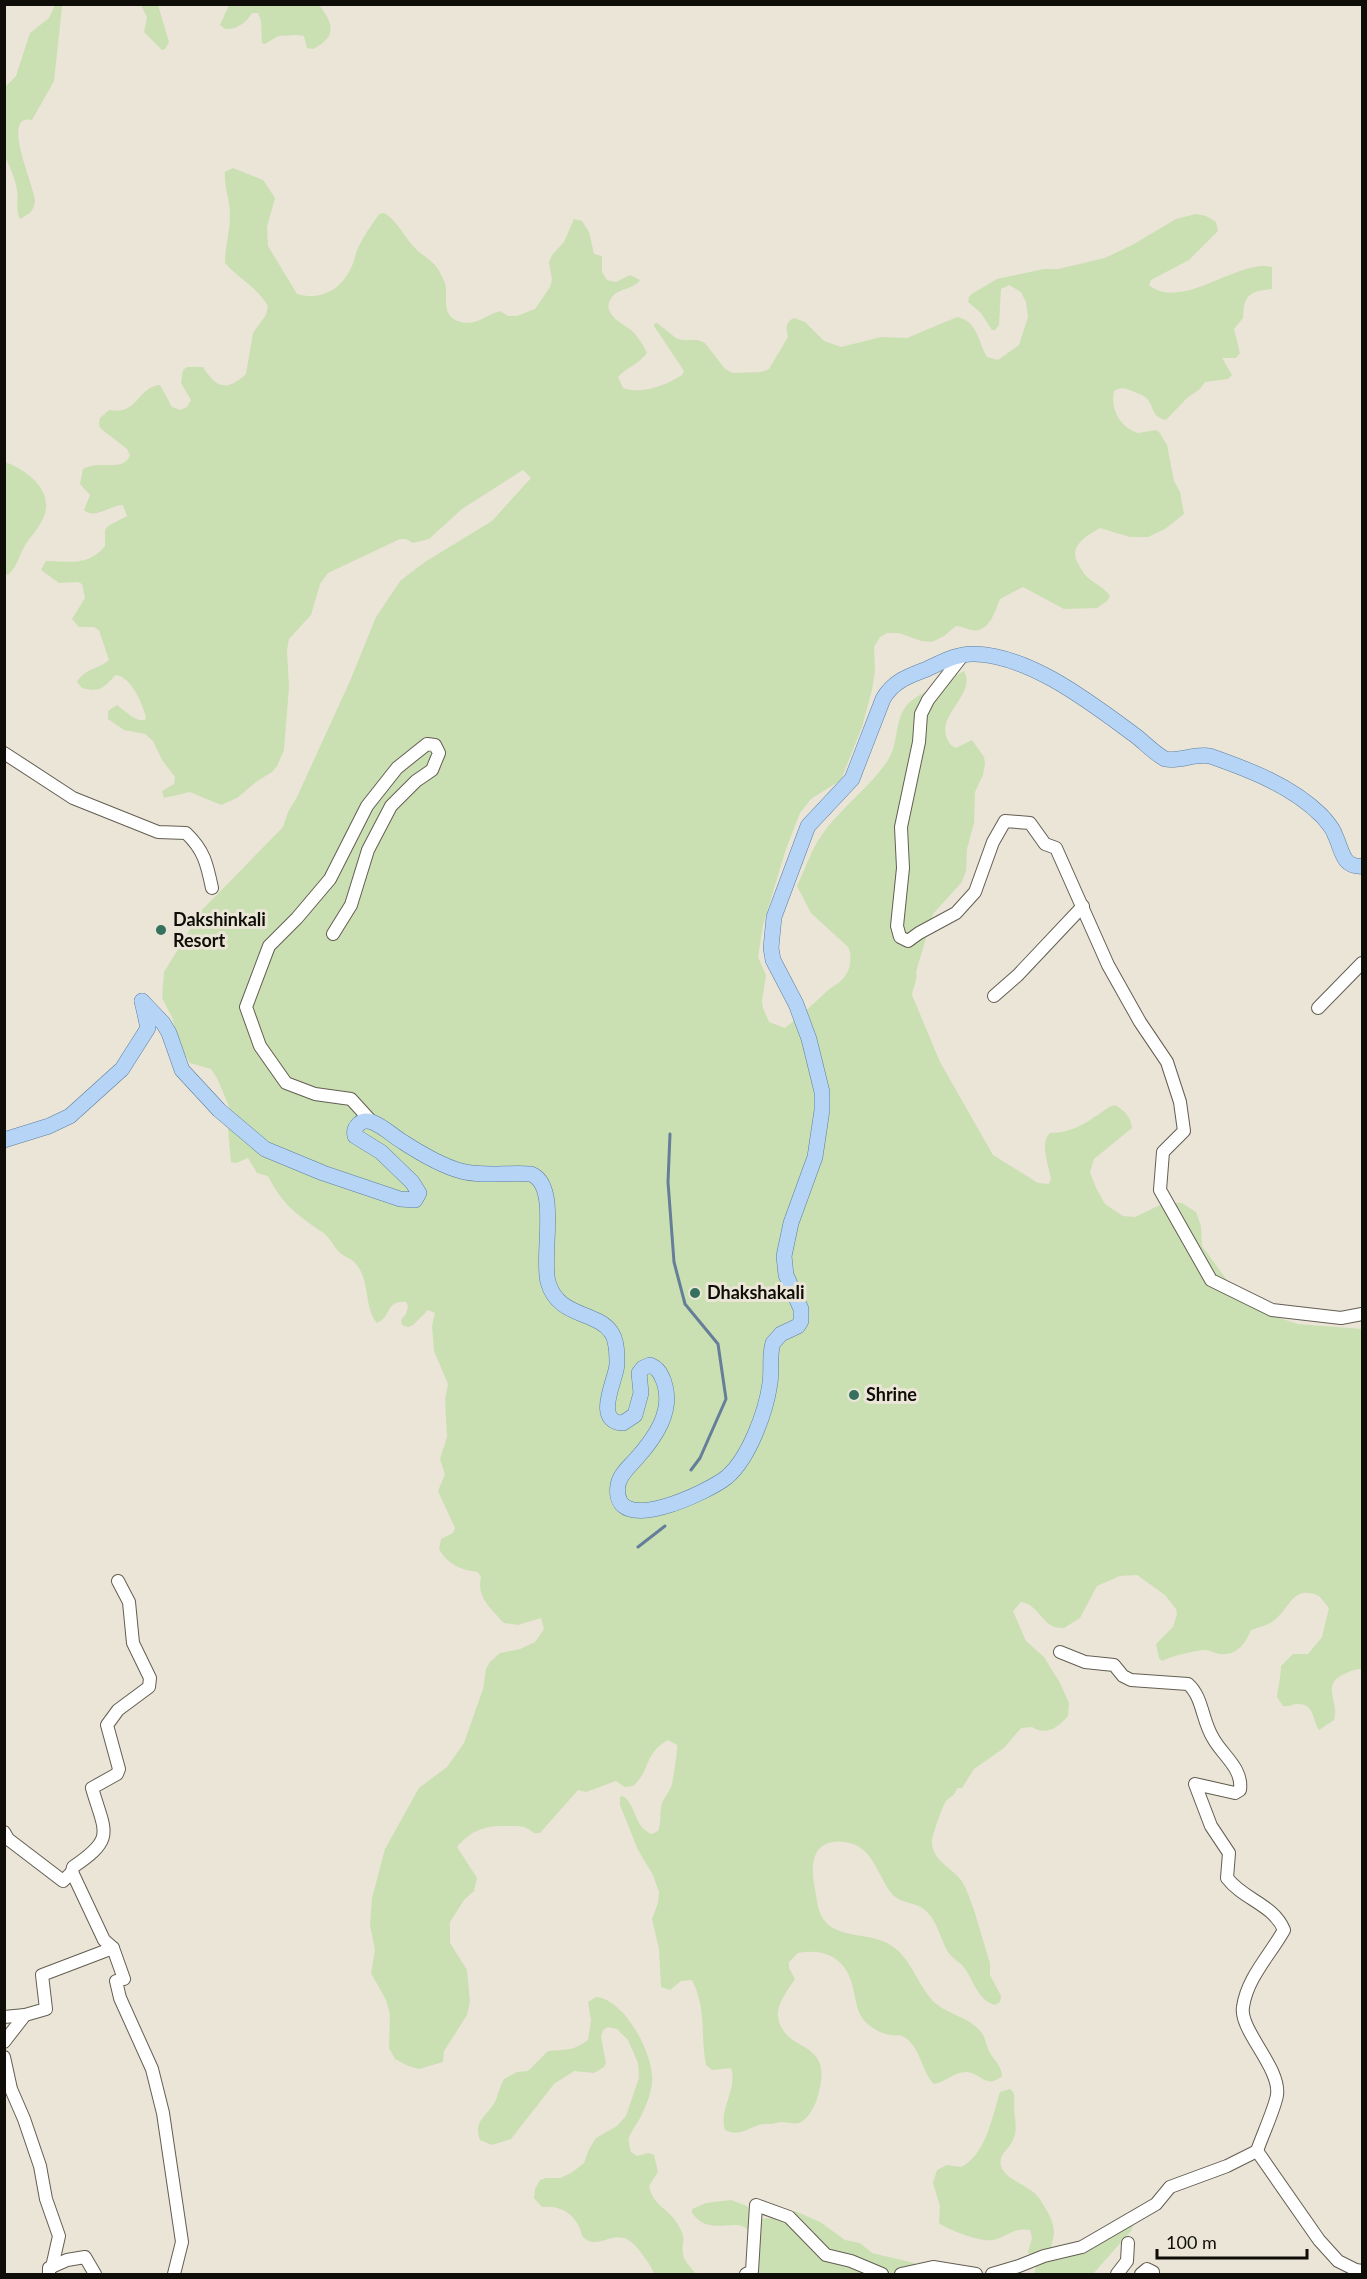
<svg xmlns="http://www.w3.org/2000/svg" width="1367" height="2279" font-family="Lato,sans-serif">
  <rect width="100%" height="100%" fill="#eae5d6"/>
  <g fill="#cae0b3">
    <path d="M55,5H62V7L54,81L32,120C0,112 34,185 35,200C35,205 33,209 30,213L20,219C15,209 19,200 17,190C15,178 10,167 5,157V87L16,76L30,33L49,18Z"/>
    <path d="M141,5H158L169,42L165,49L162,50L144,32L147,17Z"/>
    <path d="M229,5H319C334,24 337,37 313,49L307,48L304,36C295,34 288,36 278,36L265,44L262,43L261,21L258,13H252C246,23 236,30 225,29L220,25Z"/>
    <path d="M233,168L263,180L275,198L267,227L268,246L297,294C320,301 341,290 351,268C355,261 355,253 359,246C364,235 372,225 379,214L384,213C398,221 404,237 415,248C420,254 427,257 433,263C438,267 442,277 445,283C449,295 439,317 461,322C476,326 486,315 500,311L508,316H517L535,309L550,287L552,280L549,262L552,255L564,242L574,219L582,221L589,232L594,254L602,256V272L607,280L616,282L630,275L640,280C633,290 619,288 612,297C600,313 622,323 631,330C637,335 644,346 647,353C638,365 627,367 618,377L623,388C642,395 666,385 682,375L684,371L654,326V324L657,323L676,338L682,340H698L705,343L725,369L733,373L761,372L769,369L788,337C786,329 785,322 794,318L805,322L824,341L841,347L881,337L907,338L957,317C978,321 978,342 987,357L998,360L1019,345L1028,317L1026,302L1021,292L1009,285L1001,289L999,325L995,330H992L981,313L968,302L969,297L973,293L997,279L1044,269H1058L1105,258L1134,244L1176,219L1196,214L1206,216L1216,222L1218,231L1189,260L1151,280L1149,285C1182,312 1239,258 1272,267V289C1249,291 1244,295 1243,318L1234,329L1240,353L1236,358H1222L1232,375L1228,379L1205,382L1200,389L1187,398L1166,420C1150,417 1155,405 1145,397C1141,394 1136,393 1132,391C1124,388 1121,387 1114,391C1110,409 1120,427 1138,433L1156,430L1159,432L1167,445L1174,481L1180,492L1184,514L1165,529L1148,537H1130L1100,528C1086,536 1067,547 1079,565C1081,569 1084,574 1087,577C1095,584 1104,587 1110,596L1107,601L1097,608L1064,609L1023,587L1000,599C995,611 989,634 971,630C966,629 962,626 956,626L944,636L932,642L921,641L899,633H887L880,637L874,647L875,671L872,690L862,727L841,780L811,799L800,813L786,849L763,925L758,957L766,975L762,1001L763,1008L769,1022L785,1028C799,1017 811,1006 825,993C831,987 841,983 846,975C851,967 852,954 848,947L811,913L797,886C805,870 811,850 821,836C840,808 870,788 888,760C900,742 893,716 911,701C927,689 947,681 964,671C978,696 929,718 951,745L956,748L972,740L984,757L985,763L983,775L975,792L974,823L967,849L966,871L962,882L933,914L916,972C918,979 913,988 912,995L940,1062L993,1155L1038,1183L1049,1184L1051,1179C1049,1165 1039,1144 1050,1133C1075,1133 1090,1120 1109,1107L1115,1105C1124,1110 1131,1117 1132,1128L1094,1159L1090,1172L1096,1188L1105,1204L1123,1216L1135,1217L1164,1203H1182L1196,1212L1201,1226L1202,1246L1240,1298L1270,1315L1298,1324L1362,1329V1669C1355,1669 1351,1671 1344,1674C1320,1685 1340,1702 1334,1720L1319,1730C1312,1720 1315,1704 1298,1704C1292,1704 1290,1707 1283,1706L1277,1697C1278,1686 1281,1677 1281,1666L1293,1654H1308L1322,1637L1329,1608L1319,1596C1294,1585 1291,1605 1277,1618C1270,1625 1260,1627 1251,1630C1245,1645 1236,1656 1219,1654C1214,1653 1210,1650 1205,1650C1196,1650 1169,1657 1162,1661L1159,1658L1156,1644L1173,1627L1177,1614L1176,1609L1165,1595L1137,1575L1120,1576L1097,1586L1080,1618L1064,1628C1042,1630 1040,1604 1021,1602L1013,1611L1026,1641L1044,1657L1060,1683L1069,1703L1068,1716C1058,1728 1046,1736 1032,1727L1021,1728L1004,1748L974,1769L962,1788H957C955,1796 951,1796 946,1801C943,1804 932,1837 932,1840C931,1860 951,1867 961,1880C971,1893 984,1945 990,1963V1975L1001,1996L1000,2002L995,2005C976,2000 973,1976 961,1964C956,1960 952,1957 948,1952C941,1940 937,1921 927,1912C917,1901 902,1905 892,1894C882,1882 874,1857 862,1849C849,1839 822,1837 815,1856C810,1870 815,1887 817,1901C823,1945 867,1928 892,1946C911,1959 917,1983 932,2000C946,2015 969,2016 981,2032C986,2038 986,2046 990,2053C995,2061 1001,2065 1002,2076C986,2090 982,2073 966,2072C954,2072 946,2082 934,2084C921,2071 921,2047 904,2037C899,2034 896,2036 891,2035C881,2034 869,2027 863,2019C856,2009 856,2000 853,1988C847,1959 826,1948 798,1953L789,1962V1968L795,1979C788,1990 777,2003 778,2016C783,2057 839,2034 816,2102C813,2109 807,2120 799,2123C792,2125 784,2120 776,2123C770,2125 765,2123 759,2125C746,2129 739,2137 725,2130C718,2110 738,2089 731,2068L712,2070L706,2065C700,2035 707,2009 692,1980L681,1981L670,1990L661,1987L659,1949L652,1919L658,1903L659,1892L653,1875L638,1850L620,1805V1797L623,1796C637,1806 634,1828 652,1834L658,1831C662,1822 659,1813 662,1803C664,1798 669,1792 671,1787C673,1783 678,1748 677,1745L668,1740C643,1754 651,1771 633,1786L625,1787L616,1781L586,1792L578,1790L540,1833H534C525,1825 519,1826 508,1826C486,1825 471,1830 457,1847L477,1878L474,1891L464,1900L450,1922V1943L467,1970L470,2002L467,2015L444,2051L443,2062L419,2069L408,2066L395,2059L389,2048L390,2014L386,2000L371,1973L375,1950L370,1925L372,1898L385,1849L419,1788L447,1767L464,1743L483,1689L486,1669L490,1662L500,1653L520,1649L535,1642L544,1629L541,1618L518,1625L504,1623C491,1609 476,1596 481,1577L478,1572C461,1570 448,1565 439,1549L441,1539L453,1533L455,1528L438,1491L445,1474L440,1459L447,1437L445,1400L448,1384L434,1351L432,1326L435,1313L428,1310L413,1325L408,1327L402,1325L401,1320L406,1314L408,1306L406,1302C385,1300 392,1317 377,1323C363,1306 371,1280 355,1263C351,1258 345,1257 340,1253C333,1246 330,1237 322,1232C297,1215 282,1204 268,1176L257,1173L248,1158L236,1163L231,1162L228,1129L230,1109L218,1080L211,1069L190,1063L179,1046L172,1017L162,998L164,972L202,910L283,827L288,812L297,797L350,681L376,617L401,580L425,562L492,521L531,478L523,470L462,509L429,539L413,543L406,539H400L328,573L320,584L311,615L289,639L287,650L289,687L284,750L277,766L272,772L256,782L237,798L221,805L190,792L164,798L162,791L174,784L175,777L162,760L153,741L145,734L124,730L108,719V711L117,705L131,716L139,720H145L146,717C142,703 132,678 116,675C103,687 102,693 82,688L77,682C85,668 99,669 109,660L99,630L94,627H79L72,619L85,598L82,584L78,582L59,583L41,570L46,561C69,561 88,567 105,546V530L108,526L127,516L123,505C110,505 95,520 84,510L90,495L80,484L83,469C99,459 124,473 130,455L127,449L100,428L99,423L100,418L109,410C138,416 137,387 160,385L172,407L180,410L187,407L191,400L181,383L183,370L187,367H203C216,388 227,392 246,374L253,333L266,315L268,306C257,287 239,279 225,263C225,247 230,232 230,215C230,200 224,188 225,172Z"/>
    <path d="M5,462C30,471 59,495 40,524C36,532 28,539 24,547C19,556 16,569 8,575L4,573Z"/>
    <path d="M596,1997C625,1999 655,2056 652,2083C651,2094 645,2109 640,2118C637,2124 631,2131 629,2138C628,2142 630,2148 631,2152L637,2156L649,2153L654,2155L658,2172L649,2186C653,2206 668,2208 677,2223C688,2241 681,2239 683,2254C684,2261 692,2269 696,2274H654C652,2267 647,2261 642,2254C617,2217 601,2256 582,2236C580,2223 570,2211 557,2208C552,2206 547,2207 542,2207L534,2198L535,2189L540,2180L546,2178H560L571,2173L584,2163L589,2149L596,2138L617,2126L626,2116L639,2078L638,2063L628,2040L617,2029L608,2027L603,2030L601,2037L606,2063L604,2067L594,2073L574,2071L554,2084L511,2139L492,2145L480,2140C473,2121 486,2117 495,2102C498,2095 500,2086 504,2079L517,2072L528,2071L548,2051C566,2049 572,2052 588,2040L591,2020L588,2002Z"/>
    <path d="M1010,2089C1016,2094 1014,2098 1014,2105C1014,2118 1019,2129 1012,2142C1008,2150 998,2155 1001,2166C1006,2181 1030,2185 1039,2198C1045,2207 1054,2221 1054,2232C1054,2240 1049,2246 1052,2254L1134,2224L1131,2231L1093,2274H1034L1037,2264L1028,2252L1032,2238L1030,2230C1013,2227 1008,2237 993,2240C983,2243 948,2230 939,2223L940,2206L933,2183L937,2170L947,2165L961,2167C986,2155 992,2117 1000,2092Z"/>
    <path d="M731,2200L747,2206L755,2219L775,2218L795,2211L820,2222L845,2240L860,2243L872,2253L910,2262L948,2274H743L758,2246C755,2241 752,2234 748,2230C736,2216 710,2238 692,2213V2209L706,2203Z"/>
  </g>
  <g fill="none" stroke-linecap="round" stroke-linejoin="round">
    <g stroke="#657e99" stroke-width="3">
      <path d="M670,1134L668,1182L674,1262L685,1304L718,1344L726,1399L700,1458L691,1470"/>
      <path d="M638,1547L665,1526"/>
    </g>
    <defs>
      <g id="minor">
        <path d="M963,655L928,700L921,714L919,742L901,827L903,868L897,926L900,937L908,941L919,933L956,913L975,892L993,842L1005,821L1030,823L1045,844L1056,848L1108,965L1140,1022L1167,1062L1180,1102L1184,1131L1163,1152L1160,1190L1211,1280L1272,1310L1341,1318L1362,1314"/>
        <path d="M4,753L73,798L158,832L186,833C204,850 207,864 212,888"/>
        <path d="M333,934L351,905L368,850L391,806L416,781L432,770L439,753L435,745L427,744L397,768L367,806L330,879L297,918L269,946L246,1007L260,1046L286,1083L315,1094L351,1099L371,1121"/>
        <path d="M994,996L1018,975L1083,906"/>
        <path d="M1318,1008L1362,963"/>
        <path d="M1060,1652L1085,1662L1114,1665L1123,1676L1131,1680L1188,1684C1203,1697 1202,1721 1213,1738C1222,1755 1243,1768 1240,1790L1235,1793L1195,1784L1211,1826L1229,1853L1227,1878C1244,1900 1273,1904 1284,1930C1270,1955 1247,1978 1243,2007C1239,2030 1281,2068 1277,2095C1275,2108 1262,2136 1257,2151"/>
        <path d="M4,1832L8,1839L63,1881L72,1872L104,1940L113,1948L124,1979L116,1981L120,1998L152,2069L163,2113L182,2242L174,2274"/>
        <path d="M72,1872L73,1867C116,1838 105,1833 92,1788L117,1774L119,1769L107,1725L118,1710L149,1687L150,1678L133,1643L129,1602L118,1581"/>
        <path d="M4,2017L25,2015"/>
        <path d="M4,2042L25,2015L46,2009L42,1975L113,1948"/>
        <path d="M4,2057L11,2089L24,2119L40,2166L46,2199L59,2236L52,2267"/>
        <path d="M49,2274V2268L67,2260L85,2257L95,2274"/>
        <path d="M746,2274L752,2271L756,2205L789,2217L826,2255L851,2261L882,2274"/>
        <path d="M901,2274L933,2267L976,2274"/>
        <path d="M992,2274L1019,2266L1044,2256L1082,2247L1156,2204L1170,2187L1227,2166L1257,2151L1319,2240L1338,2261L1356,2270L1362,2271"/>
        <path d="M1117,2274L1127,2261L1128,2243"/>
        <path d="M1141,2274L1147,2269L1153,2272V2274"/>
      </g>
      <g id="major">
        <path d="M142,1001L163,1023L169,1033L182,1070L219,1110L265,1149L323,1173L400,1199L415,1200L419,1193L412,1182L381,1152L355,1136C353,1127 361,1118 372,1122C383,1126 393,1136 403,1142C420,1153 442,1166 461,1171C483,1177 509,1172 531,1174C560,1185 541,1255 548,1282C558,1318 597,1311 611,1332C617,1340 617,1354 617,1364C617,1378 592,1422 623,1423L635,1415L641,1393L639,1373L643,1368L650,1365C658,1368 661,1374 664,1382C674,1411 655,1438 636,1459C629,1467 620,1474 618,1485C610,1540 710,1491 727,1477C749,1458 766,1412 770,1383C772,1370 769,1355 773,1343L781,1334L798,1326L801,1321V1309L786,1275L784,1256L791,1223L815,1157L822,1110V1092L809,1039L796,1004L773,960L771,948L774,917L808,826L852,779L883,699C893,681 909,676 927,669C942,662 958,653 975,654C1032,656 1092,704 1136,736C1146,744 1154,753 1165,759C1180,762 1194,753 1210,756C1250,770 1292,786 1322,816C1327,822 1333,828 1335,835C1342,849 1342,868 1362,866"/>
        <path d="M4,1140L49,1126L70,1116L122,1069L148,1028L142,1001"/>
      </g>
    </defs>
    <use href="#minor" stroke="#635e52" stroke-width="14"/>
    <use href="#major" stroke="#5c7d9f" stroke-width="16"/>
    <use href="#minor" stroke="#fff" stroke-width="12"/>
    <use href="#major" stroke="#b6d5f6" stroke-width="15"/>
  </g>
  <g fill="#35715c" stroke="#eae5d6" stroke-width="2">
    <circle cx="161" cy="930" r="6"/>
    <circle cx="695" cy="1293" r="6"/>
    <circle cx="854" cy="1395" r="6"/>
  </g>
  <g text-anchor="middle" stroke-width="6" stroke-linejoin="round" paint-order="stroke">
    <g font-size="18" font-weight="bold" fill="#0f0d08" stroke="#eae5d6" text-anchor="start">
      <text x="173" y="926">Dakshinkali<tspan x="173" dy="21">Resort</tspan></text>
      <text x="707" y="1299">Dhakshakali</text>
      <text x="866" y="1401">Shrine</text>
    </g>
  </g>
  <rect width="1367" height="2279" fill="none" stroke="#0f0d08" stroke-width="12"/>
  <path d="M1157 2249v9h150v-9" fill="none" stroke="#0f0d08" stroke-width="3"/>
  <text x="1166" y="2249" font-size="18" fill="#0f0d08" stroke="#eae5d6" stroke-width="4.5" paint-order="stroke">100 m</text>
</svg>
